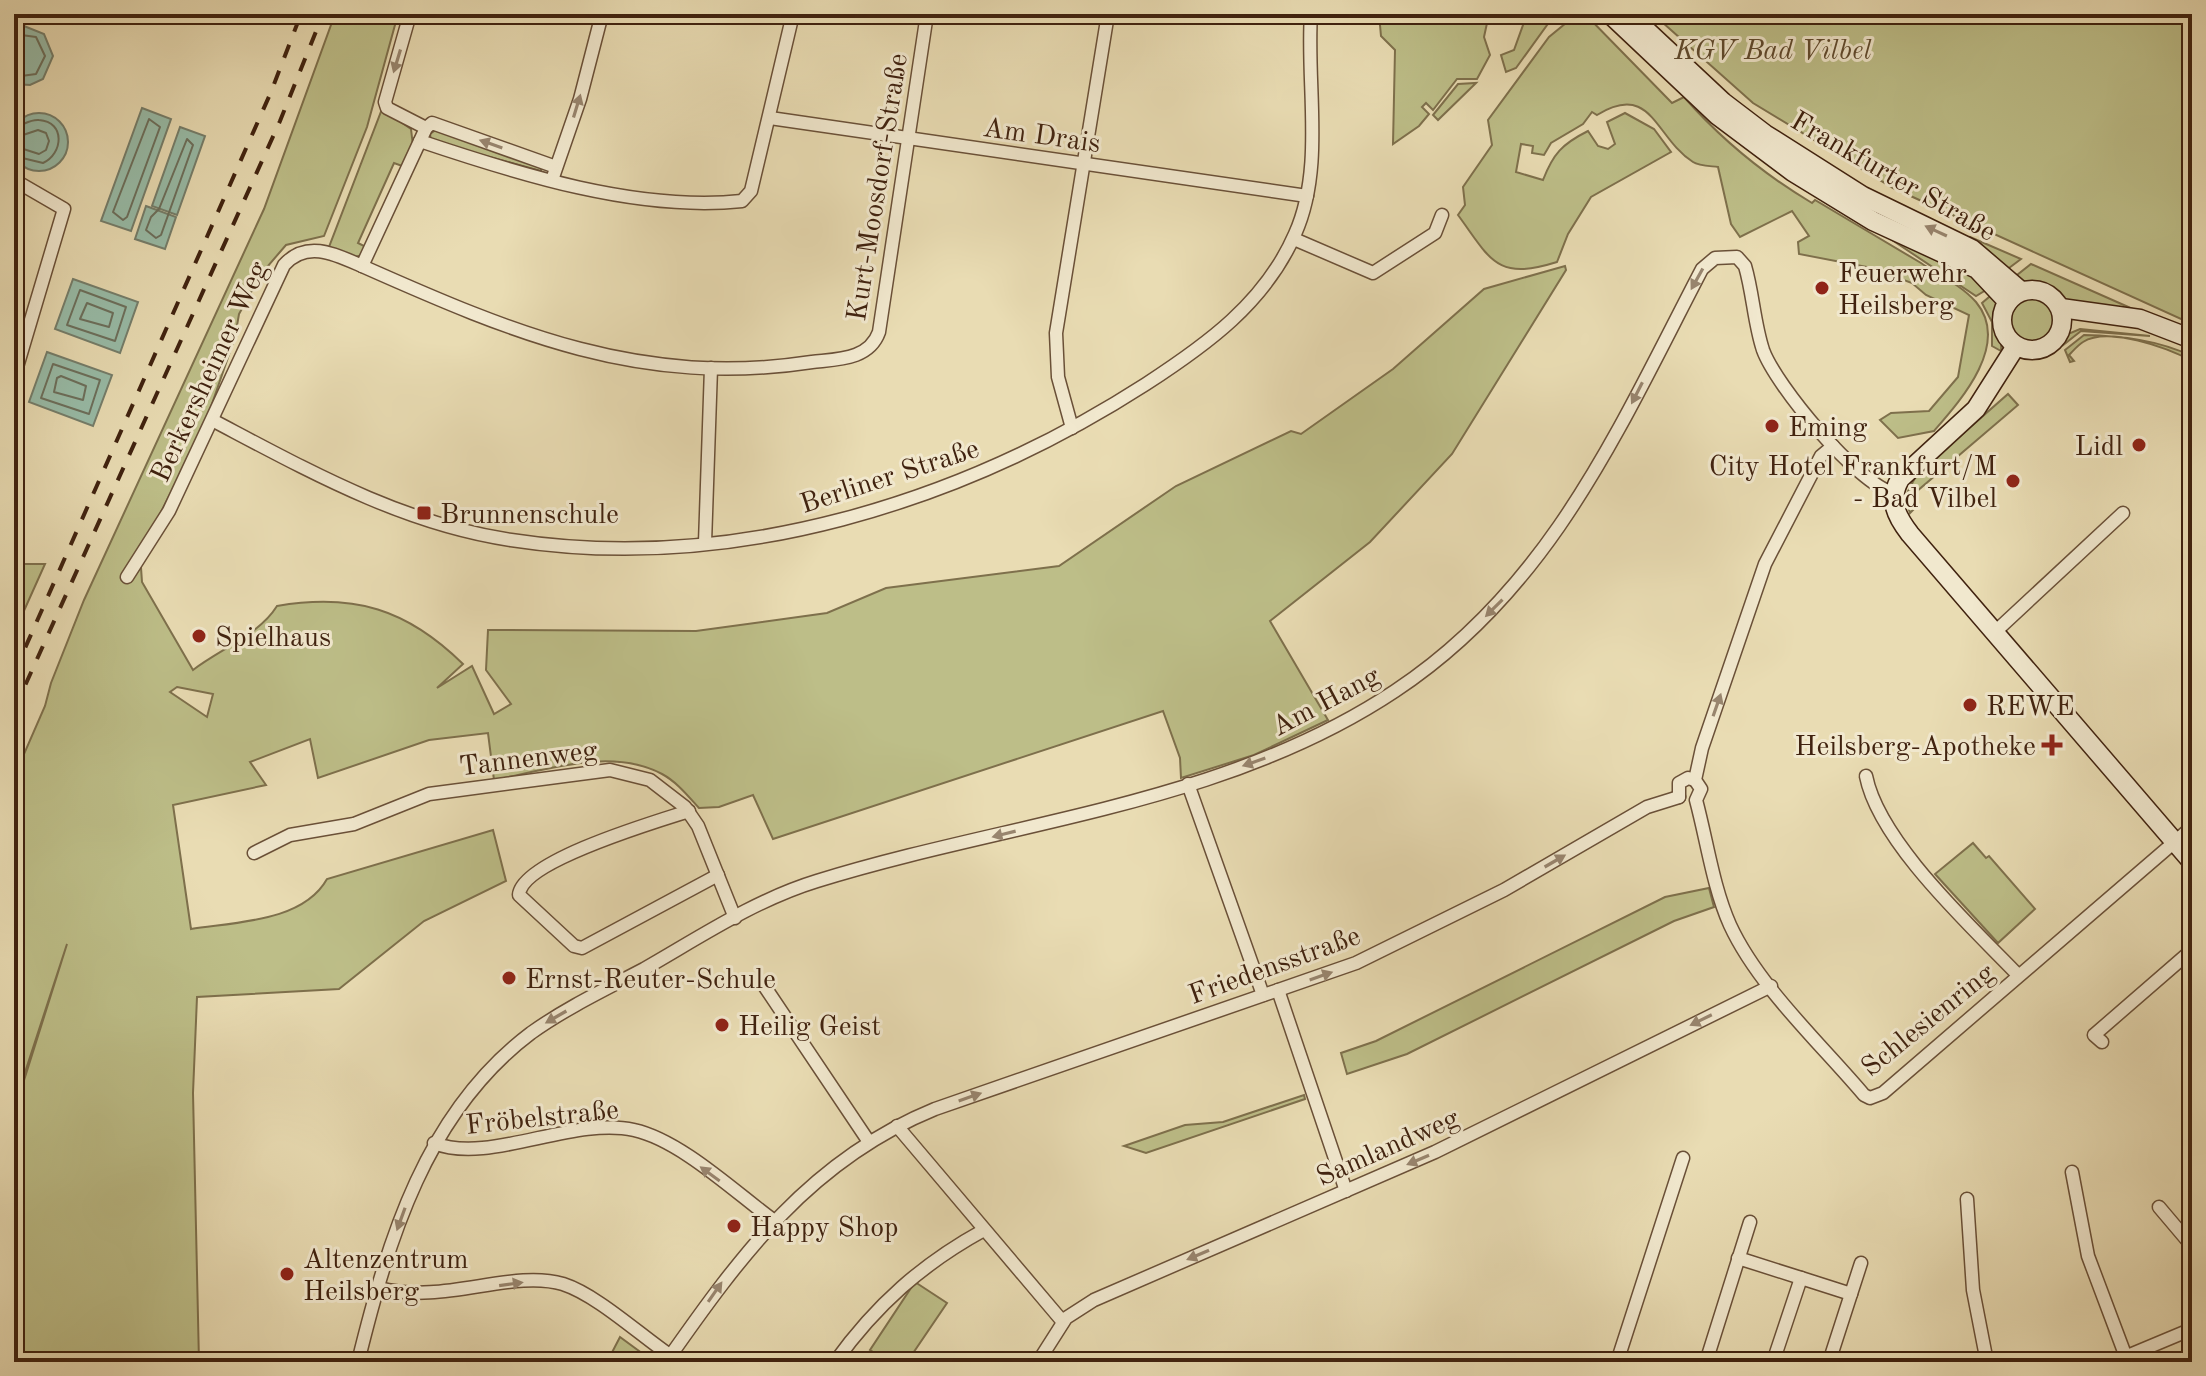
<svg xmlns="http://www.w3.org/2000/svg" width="2206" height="1376" font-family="'Old Standard TT',serif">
  <rect width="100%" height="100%" fill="#e9dcb3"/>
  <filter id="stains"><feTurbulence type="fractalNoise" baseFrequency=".0025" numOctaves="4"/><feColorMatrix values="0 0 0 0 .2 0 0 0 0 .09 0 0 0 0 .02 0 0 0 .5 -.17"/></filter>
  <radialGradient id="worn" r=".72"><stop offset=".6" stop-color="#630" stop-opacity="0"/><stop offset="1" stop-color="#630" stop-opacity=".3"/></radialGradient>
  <g fill="#bdbe88" stroke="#7e704c" stroke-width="2" fill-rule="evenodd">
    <path d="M335,14H398L367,127L324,236L286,245L261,274L239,314L235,337L203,430L140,553L142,582L193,670C220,649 259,635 277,606C354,593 407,609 463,664L437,688L472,666L494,714L511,704L486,670L488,630L696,631L827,613L886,588L1059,566L1176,486L1291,431L1301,434L1393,369L1484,289L1565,266L1566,270L1452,454L1370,542L1270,621L1328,720L1254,755L1181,778L1180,758L1163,711L773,839L753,795L719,807L699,808C688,796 677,782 662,774C612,747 546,770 494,780L488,733L429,740L318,778L310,739L250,762L266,785L173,805L191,929C235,922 303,922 327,879L493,830L506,881L424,921L339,989L197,997L193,1093L199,1362H14V1112L67,944L14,1106V777L45,706L51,683L84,600L264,209ZM177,687L213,694L207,717L170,692Z"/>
    <path d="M1379,14H1489L1484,37L1490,55L1477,79H1457L1433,110L1426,103L1422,107L1429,114L1419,126L1393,144L1395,50L1381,36Z"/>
    <path d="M1527,14H1555L1516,68L1506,72L1501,55L1514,50Z"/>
    <path d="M1577,14H1585L1672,103L1684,97C1720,138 1765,175 1812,203L1815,200C1850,221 1886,242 1921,263C1939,275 1961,285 1976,302C2011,344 1961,400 1934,431L1898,438L1880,420L1891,413L1929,411L1958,377L1969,315L1926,295L1912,283L1872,268L1799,254L1798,242L1809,236L1792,211L1740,237L1731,224L1718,167C1711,166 1699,166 1693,162C1655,138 1652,81 1597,115L1592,112L1583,124L1551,143L1544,155L1532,153L1533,146L1521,144L1516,172L1543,180C1553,154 1562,144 1588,131L1598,146L1608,149L1615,144L1607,122L1625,113L1654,129L1671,152L1591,197L1568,234L1557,262C1496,281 1491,260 1458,215L1465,205L1463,187L1492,145L1488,120L1549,37Z"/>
    <path d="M1653,14H2192V324L1893,188L1753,103Z"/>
    <path d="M1476,83L1438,120L1433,115L1458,84Z"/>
    <path d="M382,109L411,129L413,146L405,167L394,163L358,243L368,248L363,255L354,257L329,247Z"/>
    <path d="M437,129L541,167V171L431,141L430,134Z"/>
    <path d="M1874,228L1973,273L1986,290L1976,296Z"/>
    <path d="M1970,237L2021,259L2005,271L1968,241Z"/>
    <path d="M2031,264L2160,321L2064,303L2046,287L2026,285L2012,279Z"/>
    <path d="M1995,292C1998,300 2002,344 2001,351L1992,346V322L1982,303Z"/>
    <circle cx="2032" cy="319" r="24"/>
    <path d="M2080,329L2150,336L2081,331L2062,346L2068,334Z"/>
    <path d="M2084,335C2123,336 2157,340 2192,356V361C2168,348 2108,326 2083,342C2078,345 2073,351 2069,355L2074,361L2070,362L2065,350Z"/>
    <path d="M2008,394L2018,405L1909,498L1916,507L1910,513L1905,497L1917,474Z"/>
    <path d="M14,564H45L14,633Z"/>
    <path d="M1973,843L1986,858L1989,856L2035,909L1998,943L1935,874Z"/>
    <path d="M1709,888L1714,907L1674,921L1407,1054L1347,1074L1341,1053L1376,1041L1665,897Z"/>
    <path d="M1304,1095L1305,1099L1146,1153L1124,1146L1185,1125L1223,1122Z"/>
    <path d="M915,1282L947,1303L907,1362H889L870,1350Z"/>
    <path d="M620,1337L654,1362H607Z"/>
  </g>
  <g fill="#98bca8" stroke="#757e6b" stroke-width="2">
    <path d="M24,26L44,34L53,56L43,79L30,85L14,84V27Z"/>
    <path d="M142,108L171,119L131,231L101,221Z"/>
    <circle cx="39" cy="142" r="29"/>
    <path d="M180,127L205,136L177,215L152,206Z"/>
    <path d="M146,206L176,217L165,249L135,239Z"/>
    <path d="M73,279L138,302L120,353L55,329Z"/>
    <path d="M47,352L112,375L93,426L29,402Z"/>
  </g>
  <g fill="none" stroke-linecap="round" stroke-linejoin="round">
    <g stroke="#6c6f5c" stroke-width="2">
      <path d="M14,34L36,37L45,56L36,74L14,77"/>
      <path d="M149,119L160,127L127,217L123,220L113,212Z"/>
      <path d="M14,127C23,126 29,119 39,120C66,122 63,154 43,163L14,156"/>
      <path d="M14,138L38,130L46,133L49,141L46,150L39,154L14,146"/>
      <path d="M187,139L193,145L161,235L156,238L146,230L151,217L159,209Z"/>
      <path d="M80,290L126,307L115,341L67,325Z"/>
      <path d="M87,303L113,313L109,327L80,319Z"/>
      <path d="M53,364L100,380L89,414L41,398Z"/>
      <path d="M61,376L86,386L83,400L54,392L57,378Z"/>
    </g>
    <defs>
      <g id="street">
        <path d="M770,118L1307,196"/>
        <path d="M426,128L432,123L556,167"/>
        <path d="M420,141C518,174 638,212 742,201L751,191L793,14"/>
        <path d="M14,180L64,209L14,377"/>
        <path d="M552,180L580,99L602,14"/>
        <path d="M1294,239L1373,273L1435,233L1442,215"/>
        <path d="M362,266C513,333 642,388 812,362C837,359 869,360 879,332L927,14"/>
        <path d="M214,421C309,471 403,524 511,540C732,574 961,503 1146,384C1206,345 1265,303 1295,234C1325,167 1306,85 1311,14"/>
        <path d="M1072,428L1058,377L1056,333L1108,14"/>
        <path d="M1833,446L1821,456L1765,564L1702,748L1695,780L1701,789L1696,800C1707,841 1713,887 1730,925C1758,986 1821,1044 1864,1095L1870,1098L1883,1093L2192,827"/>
        <path d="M705,543L711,368"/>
        <path d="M127,577L169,511L284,265C307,239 337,255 362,266L426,128L387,108L385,102L410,14"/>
        <path d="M1995,632L2123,513"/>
        <path d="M1866,776C1879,842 1971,926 2018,975"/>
        <path d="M1188,784L1263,995"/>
        <path d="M1679,797V783L1688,778L1695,780"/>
        <path d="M689,811C658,821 521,861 519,895L574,946L582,948L718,875"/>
        <path d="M254,853L290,835L354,824L429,794L610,770L650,780L685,807L698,826L735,918"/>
        <path d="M765,987L869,1142"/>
        <path d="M1278,990L1346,1191"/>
        <path d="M2102,1042L2094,1035L2192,950"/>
        <path d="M897,1126L1063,1322"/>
        <path d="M434,1143C489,1165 573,1116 634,1130C680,1140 735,1192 773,1220"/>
        <path d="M2072,1172L2088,1256L2126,1357"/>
        <path d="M1967,1199L1973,1290L1987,1362"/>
        <path d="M2159,1207L2192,1246"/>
        <path d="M1738,1258L1801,1278L1773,1362"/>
        <path d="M1801,1278L1851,1294L1829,1362"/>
        <path d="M379,1288C444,1305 511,1269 563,1284C597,1295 640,1335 671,1356"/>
        <path d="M1851,1294L1861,1263"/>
        <path d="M358,1362C388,1240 426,1112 531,1033C566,1008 606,989 644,969C700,937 755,900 817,881C1010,821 1224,805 1395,691C1551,588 1619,428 1702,269L1715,258L1737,257L1745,266C1753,293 1754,323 1763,350C1776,386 1857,483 1893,493"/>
        <path d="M666,1362C741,1255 810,1160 935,1109L1356,963L1504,890L1647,807L1679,797"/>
        <path d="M835,1362C876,1305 922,1264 984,1230"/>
        <path d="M1038,1362L1066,1318L1094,1300L1435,1152L1771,986"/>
        <path d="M1617,1362L1683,1158"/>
        <path d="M1706,1362L1750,1222"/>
        <path d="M2113,1362L2192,1329"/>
      </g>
      <g id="secondary">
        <path d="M1610,14L1717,115L1793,172L1873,221L1977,269L2008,302"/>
        <path d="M1629,14L1723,102L1765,134L1863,196L1972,249L2021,291"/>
        <circle cx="2032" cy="320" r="30"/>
        <path d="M2061,308L2140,319L2192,339"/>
        <path d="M2016,346L1976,409L1900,479C1888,500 1896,516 1910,534L2192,862"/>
      </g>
    </defs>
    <use href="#street" stroke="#6a5038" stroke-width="15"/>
    <use href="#secondary" stroke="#40220f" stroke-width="21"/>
    <use href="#street" stroke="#f1e8ce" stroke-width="12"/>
    <use href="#secondary" stroke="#f1e8ce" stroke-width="18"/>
    <g stroke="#40220f" stroke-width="4" stroke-dasharray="14 14" stroke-linecap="butt">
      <path d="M14,673L271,92L301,14"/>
      <path d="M14,710L280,121L323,14"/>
    </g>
  </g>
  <defs><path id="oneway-solid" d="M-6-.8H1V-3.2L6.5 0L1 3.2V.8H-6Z" transform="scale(2)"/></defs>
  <g fill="#98856e">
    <use href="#oneway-solid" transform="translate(397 61) rotate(107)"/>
    <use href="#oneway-solid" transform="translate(577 106) rotate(-73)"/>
    <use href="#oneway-solid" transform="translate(491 144) rotate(-161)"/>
    <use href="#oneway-solid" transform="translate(1936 231) rotate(-155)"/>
    <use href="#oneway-solid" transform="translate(1697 279) rotate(119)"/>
    <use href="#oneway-solid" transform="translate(1637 393) rotate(117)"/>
    <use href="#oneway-solid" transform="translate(1494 608) rotate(135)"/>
    <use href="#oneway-solid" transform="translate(1717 705) rotate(-71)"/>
    <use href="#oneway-solid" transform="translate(1254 762) rotate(161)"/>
    <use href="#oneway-solid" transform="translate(1004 834) rotate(166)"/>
    <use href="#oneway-solid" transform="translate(1555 861) rotate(-30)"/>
    <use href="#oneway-solid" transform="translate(1321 976) rotate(-19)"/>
    <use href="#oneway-solid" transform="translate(556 1017) rotate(150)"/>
    <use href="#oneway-solid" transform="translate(1701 1020) rotate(154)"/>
    <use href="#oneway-solid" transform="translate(970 1097) rotate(-19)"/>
    <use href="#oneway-solid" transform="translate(1418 1160) rotate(157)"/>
    <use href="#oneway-solid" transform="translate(710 1174) rotate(-144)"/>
    <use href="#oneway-solid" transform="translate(401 1219) rotate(110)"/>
    <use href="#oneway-solid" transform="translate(1198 1255) rotate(157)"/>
    <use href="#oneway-solid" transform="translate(511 1284) rotate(-8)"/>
    <use href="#oneway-solid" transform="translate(715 1292) rotate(-55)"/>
  </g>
  <g fill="#8f2418" stroke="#f1e8ce" stroke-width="3">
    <circle cx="1822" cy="288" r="8"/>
    <circle cx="1772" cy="426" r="8"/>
    <circle cx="2139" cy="445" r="8"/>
    <circle cx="2013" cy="481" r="8"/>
    <rect x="416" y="505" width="16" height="16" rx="4"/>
    <circle cx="199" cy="636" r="8"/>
    <circle cx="1970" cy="705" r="8"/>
    <path d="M2048 733h8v8h8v8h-8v8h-8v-8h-8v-8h8z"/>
    <circle cx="509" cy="978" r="8"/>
    <circle cx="722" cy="1025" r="8"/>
    <circle cx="734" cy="1226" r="8"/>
    <circle cx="287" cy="1274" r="8"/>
  </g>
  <g text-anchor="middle" stroke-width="6" stroke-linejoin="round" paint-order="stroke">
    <g font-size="28" font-style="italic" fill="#5f492d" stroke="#f1e8ce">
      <text x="1773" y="59">KGV Bad Vilbel</text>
    </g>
    <g font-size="28" fill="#40220f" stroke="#f1e8ce">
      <text transform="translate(1042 134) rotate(8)" y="10">Am Drais</text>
      <text transform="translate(1894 175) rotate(30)" y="10">Frankfurter Straße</text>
      <text transform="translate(876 187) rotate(-81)" y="10">Kurt-Moosdorf-Straße</text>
      <text transform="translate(208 371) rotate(-65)" y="10">Berkersheimer Weg</text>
      <text transform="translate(889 475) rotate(-18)" y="10">Berliner Straße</text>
      <text transform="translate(1325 700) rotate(-28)" y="10">Am Hang</text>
      <text transform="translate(528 757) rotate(-7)" y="10">Tannenweg</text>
      <text transform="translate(1274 964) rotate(-20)" y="10">Friedensstraße</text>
      <text transform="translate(1927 1019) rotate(-39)" y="10">Schlesienring</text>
      <text transform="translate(542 1116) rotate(-6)" y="10">Fröbelstraße</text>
      <text transform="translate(1387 1146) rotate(-24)" y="10">Samlandweg</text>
    </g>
    <g font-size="28" fill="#40220f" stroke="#f1e8ce" text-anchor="start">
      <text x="1838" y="282">Feuerwehr<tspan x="1838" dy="32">Heilsberg</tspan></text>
      <text x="1788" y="436">Eming</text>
      <text x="2123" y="455" text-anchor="end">Lidl</text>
      <text x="1997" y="475" text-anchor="end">City Hotel Frankfurt/M<tspan x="1997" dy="32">- Bad Vilbel</tspan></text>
      <text x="440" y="523">Brunnenschule</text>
      <text x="215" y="646">Spielhaus</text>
      <text x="1986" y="715">REWE</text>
      <text x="2036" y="755" text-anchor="end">Heilsberg-Apotheke</text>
      <text x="525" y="988">Ernst-Reuter-Schule</text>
      <text x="738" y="1035">Heilig Geist</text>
      <text x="750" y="1236">Happy Shop</text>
      <text x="303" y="1268">Altenzentrum<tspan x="303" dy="32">Heilsberg</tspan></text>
    </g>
  </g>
  <rect width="2206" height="1376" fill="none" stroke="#e9dcb3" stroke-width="48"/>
  <rect x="16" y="16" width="2174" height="1344" fill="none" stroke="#40220f" stroke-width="4"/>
  <rect x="24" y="24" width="2158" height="1328" fill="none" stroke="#40220f" stroke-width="2"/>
  <rect width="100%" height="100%" filter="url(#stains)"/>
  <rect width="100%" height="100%" fill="url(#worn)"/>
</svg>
